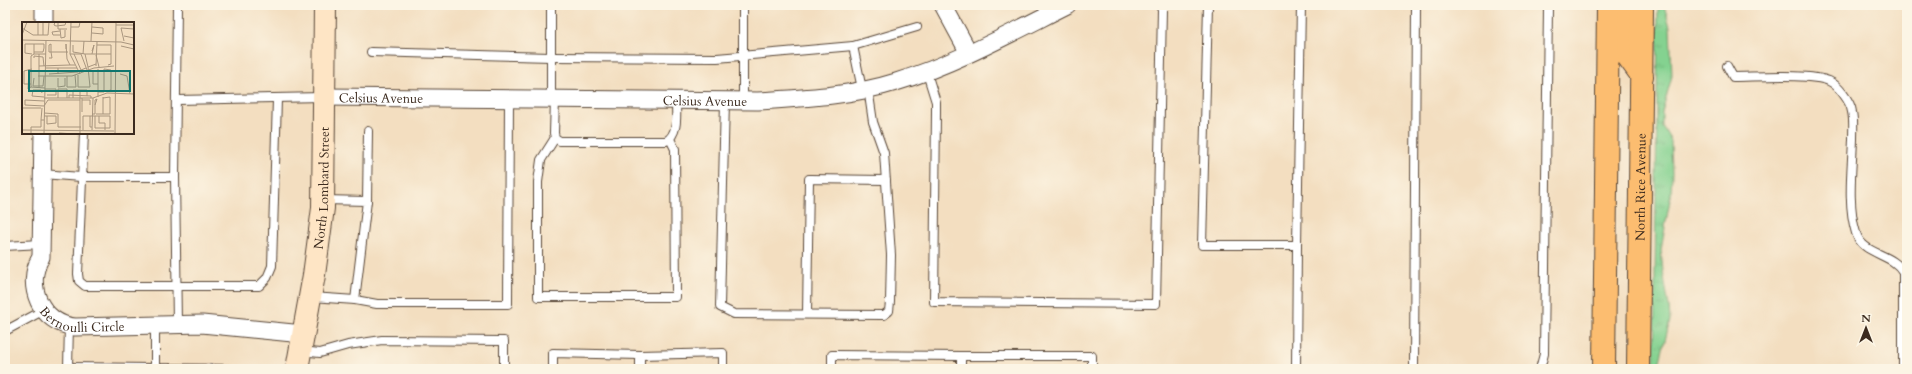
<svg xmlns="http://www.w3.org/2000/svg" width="1912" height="374" font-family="Cardo,serif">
  <defs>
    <pattern id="grass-tufts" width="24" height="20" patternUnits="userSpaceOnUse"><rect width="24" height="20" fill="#84d290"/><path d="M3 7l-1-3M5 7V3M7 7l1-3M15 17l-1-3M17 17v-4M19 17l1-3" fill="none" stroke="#73b47c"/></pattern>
  </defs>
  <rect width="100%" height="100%" fill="#fcf5e5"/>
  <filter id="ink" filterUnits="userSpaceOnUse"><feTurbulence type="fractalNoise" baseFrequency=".025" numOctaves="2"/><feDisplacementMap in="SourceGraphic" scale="8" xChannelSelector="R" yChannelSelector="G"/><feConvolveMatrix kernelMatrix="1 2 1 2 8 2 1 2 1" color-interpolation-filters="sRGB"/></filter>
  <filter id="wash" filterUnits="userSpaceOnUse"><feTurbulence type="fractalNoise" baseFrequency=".012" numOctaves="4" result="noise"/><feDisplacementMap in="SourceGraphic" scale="16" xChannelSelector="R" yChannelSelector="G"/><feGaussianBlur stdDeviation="0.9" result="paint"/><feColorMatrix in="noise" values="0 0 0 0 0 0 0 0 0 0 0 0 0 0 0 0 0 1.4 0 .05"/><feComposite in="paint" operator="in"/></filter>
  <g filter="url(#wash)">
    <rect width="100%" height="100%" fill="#f3dec0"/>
    <path fill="url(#grass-tufts)" stroke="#607e57" d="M1658,5H1664L1670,27L1672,76L1662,112V126L1671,141L1672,173L1671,194L1661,250L1663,271L1669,307L1670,320L1660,361V369H1654Z"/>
  </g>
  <g filter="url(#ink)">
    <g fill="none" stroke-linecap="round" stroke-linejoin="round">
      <defs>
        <g id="lane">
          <path d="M177,5L175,177L177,324"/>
          <path d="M551,5V99"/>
          <path d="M743,5V101"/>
          <path d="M1208,5L1202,245H1297L1296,369"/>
          <path d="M853,46L862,89"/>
          <path d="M371,52L551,57L717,58L853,46L917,27"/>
          <path d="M1727,66L1733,77C1755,77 1811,73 1829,81C1838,85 1851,102 1852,112C1854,121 1853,130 1853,139C1852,169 1847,204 1856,233C1862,255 1893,253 1903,272V369"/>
          <path d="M926,70L936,102V112L934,302L1156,304L1162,9L1160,5"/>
          <path d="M555,99L554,133L555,138L560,141H666C679,134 676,114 676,101"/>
          <path d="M177,100L323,97"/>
          <path d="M725,101L720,307L734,314L884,315L889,311L890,302L891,255L884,153L873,122L868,88"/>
          <path d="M84,133L78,274L79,281L85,286H259L267,278L272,266L277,99"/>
          <path d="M555,138L541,160L538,182V297H676L675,149L670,139"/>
          <path d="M42,174L81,177H175"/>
          <path d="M324,200L367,201L355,300"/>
          <path d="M367,201L368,131"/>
          <path d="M1297,245L1301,5"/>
          <path d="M5,246L41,244"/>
          <path d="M312,297L355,300L377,304H508L509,99"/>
          <path d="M807,314L809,179L886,180"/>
          <path d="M5,331L44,310"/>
          <path d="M301,351L320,353L348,345L382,340L504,341V369"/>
          <path d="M640,355V369"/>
          <path d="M961,356H1092V369"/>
          <path d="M68,367L69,326"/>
          <path d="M155,368V325"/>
          <path d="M67,369L68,367L233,369"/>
          <path d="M553,369V353L640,355L723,353V369"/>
          <path d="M832,369V355L961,356V369"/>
          <path d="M1414,369L1416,5"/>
          <path d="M1540,369L1544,354L1548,5"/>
        </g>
        <g id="street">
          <path d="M943,5L969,53"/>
          <path d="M44,23V5"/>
          <path id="s1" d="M324,97L758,101C803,98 852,96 896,82C955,64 1011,33 1067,5"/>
          <path id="s2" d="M43,133L41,257C24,285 41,324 75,327L202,324L303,334"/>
        </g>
        <g id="secondary">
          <path id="s3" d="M297,369L314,275L323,208L325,5"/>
        </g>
        <g id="highway">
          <path d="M1626,5V54L1642,76"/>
          <path d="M1604,369L1608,5"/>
          <path id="s4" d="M1638,369L1642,5"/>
        </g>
      </defs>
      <use href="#lane" stroke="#574536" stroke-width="10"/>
      <use href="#street" stroke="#574536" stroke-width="19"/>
      <use href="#secondary" stroke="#574536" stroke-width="24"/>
      <use href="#highway" stroke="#574536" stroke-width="24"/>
      <use href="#lane" stroke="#fff" stroke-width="8"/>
      <use href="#street" stroke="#fff" stroke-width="17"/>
      <use href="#secondary" stroke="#fee5c5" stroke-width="22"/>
      <use href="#highway" stroke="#fcbd6f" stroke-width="22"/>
    </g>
  </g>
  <g text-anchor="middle" stroke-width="4" stroke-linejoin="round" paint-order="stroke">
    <g font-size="13" fill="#3b2a1e" stroke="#fcf5e5">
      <text dy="5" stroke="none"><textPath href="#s1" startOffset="57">Celsius Avenue</textPath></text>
      <text dy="5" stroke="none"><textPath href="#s1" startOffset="381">Celsius Avenue</textPath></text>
      <text dy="5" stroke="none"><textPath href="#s4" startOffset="182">North Rice Avenue</textPath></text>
      <text dy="5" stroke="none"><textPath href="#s3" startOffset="183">North Lombard Street</textPath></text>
      <text dy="5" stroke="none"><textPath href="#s2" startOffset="222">Bernoulli Circle</textPath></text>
    </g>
  </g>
  <g transform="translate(22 22)">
    <rect width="112" height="112" fill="#f3dec0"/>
    <path fill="none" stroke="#a9967f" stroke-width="1" d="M33,0L32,3L34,4L43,3L44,0M36,0V7H45M49,0L48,32L58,52M94,3H112M49,5H57L58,0M0,6L11,13H26L27,0M38,7L39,16L43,15V8M70,11L81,12V6L70,5M0,13L5,0M16,13V0M21,13V0M38,13H31L30,10L38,9M102,14L112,16V19M0,18L99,20L112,23M69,19L70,0M102,19L99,6L112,7M29,22V30H27V23ZM51,23V30L63,32L66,45M75,23H89V32M99,24L112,27M44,27V22L45,37L48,43H53M12,30H21L22,26M10,32L3,31V22H12M12,32V22H22V26M48,32H59L65,48M52,32L59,48L64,46M61,32L62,19M63,32H70L72,23L70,29M70,32H89V42L86,43M74,33L77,45M12,36V34L21,35L22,44M27,36H30L29,30H46M17,44L48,43M74,44L75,20M24,46H36V52M36,46H55M7,47L6,67L9,65M71,48V62H76V70M27,52L56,50M98,52L105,54L108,72M56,53V65H68L66,45L74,42M16,54H50L72,46L92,44M45,54V65H54L53,53M12,56L11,64H21L22,54M36,56V65L43,64V56M9,62H2V49L10,47M76,62V47M17,66V32M23,66L9,65V34L12,32H24M23,67H34V73H25M58,68H65V74M20,71L19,68H11L10,74L22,75M76,75V70H82V47L89,48V68L85,69M22,76H71L85,71L112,72M36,76V67H45V76M47,76V73L69,74V76M51,76V68H58V112M60,78H68V83M22,84L3,83V78L22,79M22,84L26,78H58M0,86H19M60,90V76M22,91L36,92V105H59M71,92H73V78L75,77L73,83M74,92H81V75M81,92H88V75L81,76M22,94H25V102L34,101V94H25M68,94V105H70M71,94H73V106H88V94H73M77,94V101H83V108M19,98L20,86M0,108L92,109M61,108V94H71M70,108L71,76M37,111L53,112M9,112V105H19V98H22M22,112L24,18M93,112L94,0"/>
    <path fill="#0f766e" fill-opacity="0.15" stroke="#0f766e" stroke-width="2" d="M7,49H108V69H7Z"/>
    <rect width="112" height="112" fill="none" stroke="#3b2a1e" stroke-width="2"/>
  </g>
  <rect width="1912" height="374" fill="none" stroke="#fcf5e5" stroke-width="20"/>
  <g transform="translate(1866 328)" stroke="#fcf5e5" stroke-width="3" paint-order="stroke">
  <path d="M0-3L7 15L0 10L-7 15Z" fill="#3b2a1e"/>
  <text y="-6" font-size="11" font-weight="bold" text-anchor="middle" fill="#3b2a1e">N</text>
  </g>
</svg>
